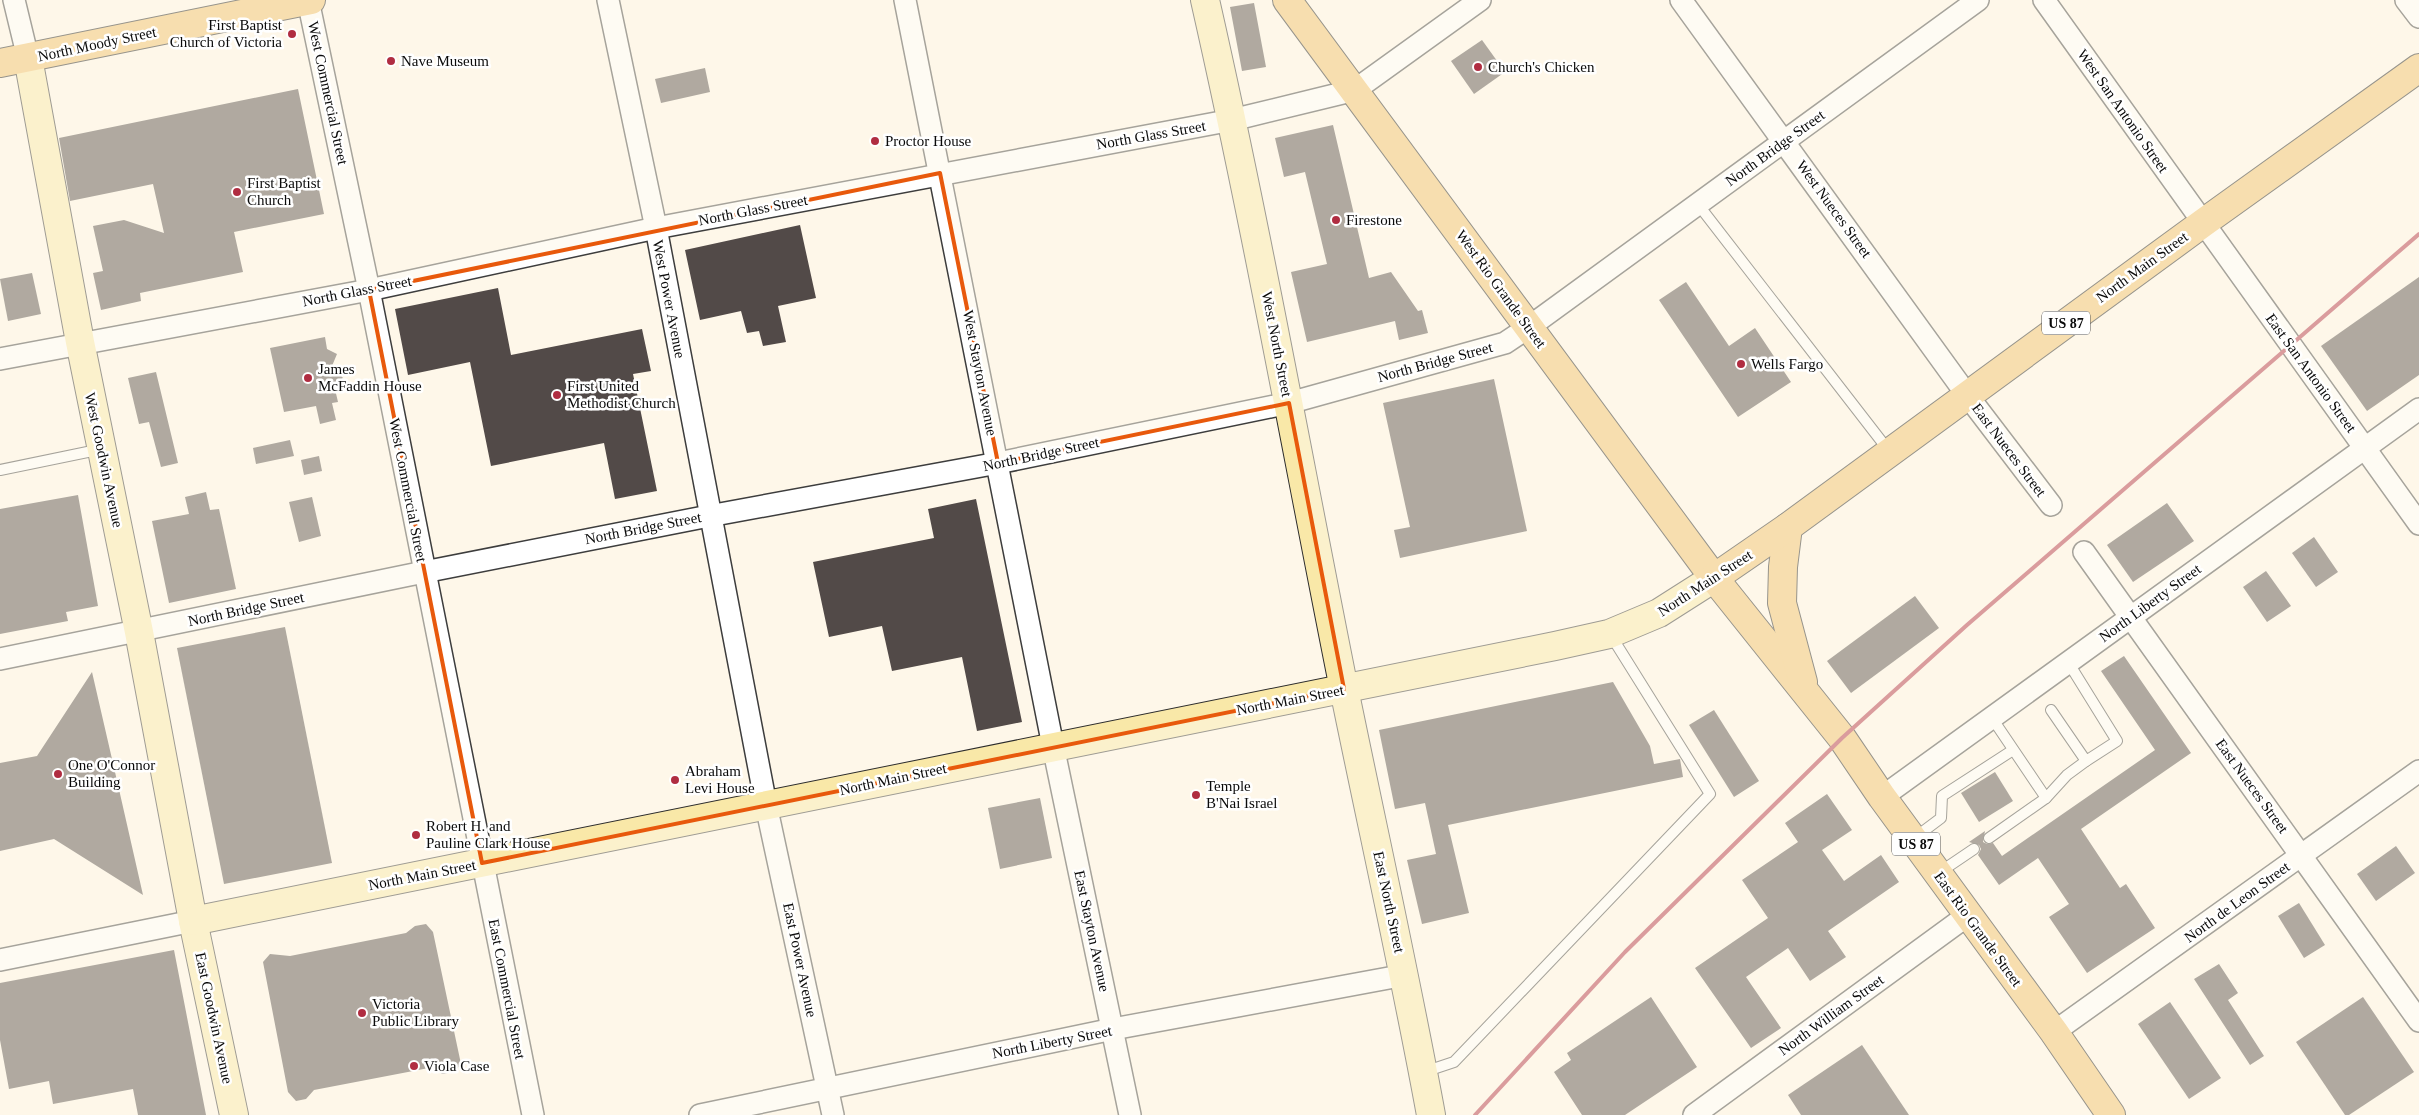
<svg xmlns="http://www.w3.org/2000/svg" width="2419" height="1115" font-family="Georgia,serif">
  <rect width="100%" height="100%" fill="#fef7e9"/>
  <g fill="#524a48">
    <path d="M1254,3L1266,67L1242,71L1230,7Z"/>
    <path d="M1482,40L1505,72L1474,94L1451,61Z"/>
    <path d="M705,68L710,92L661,103L655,79Z"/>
    <path d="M298,89L324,214L234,232L243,272L140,293L141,301L101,310L93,273L103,271L93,226L124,220L164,233L153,184L70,201L59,138Z"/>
    <path d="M1333,125L1369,278L1391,272L1418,311L1422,310L1428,333L1399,340L1395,321L1307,342L1291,272L1327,264L1305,172L1284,177L1275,138Z"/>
    <path d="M800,225L816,298L778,306L786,342L763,346L759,331L747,333L741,311L700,320L685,250Z"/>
    <path d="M32,273L41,314L8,321L0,279Z"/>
    <path d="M2419,277V375L2367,411L2321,346Z"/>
    <path d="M1686,282L1729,346L1755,328L1791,382L1738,417L1659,300Z"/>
    <path d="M498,288L511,355L642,329L651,371L633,374L657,491L615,499L604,443L491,466L470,362L408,375L395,309Z"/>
    <path d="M325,337L327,349L337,354L332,366L343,378L334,385L338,402L332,403L336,420L320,424L316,406L284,412L270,348Z"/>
    <path d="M156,372L178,463L161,467L149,422L139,424L128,378Z"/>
    <path d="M1494,379L1527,531L1400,558L1394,530L1410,527L1383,403Z"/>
    <path d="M290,440L294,456L256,464L253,448Z"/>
    <path d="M319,456L322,471L304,475L301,460Z"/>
    <path d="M206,492L210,510L219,509L236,589L169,603L152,521L189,514L185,497Z"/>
    <path d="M78,495L98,606L66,612L68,621L0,634V509Z"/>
    <path d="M312,497L321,536L299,542L289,502Z"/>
    <path d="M976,499L1022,722L977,731L962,657L892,671L882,626L829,637L813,562L934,538L928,509Z"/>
    <path d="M2167,503L2194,541L2133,582L2107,545Z"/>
    <path d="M2314,537L2338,572L2316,587L2292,553Z"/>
    <path d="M2266,571L2291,606L2267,622L2243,587Z"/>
    <path d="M1915,596L1939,628L1851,693L1827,661Z"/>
    <path d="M285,627L332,863L224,884L177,648Z"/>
    <path d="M2124,656L2191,753L2081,829L2120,888L2126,884L2155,928L2087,973L2049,917L2069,904L2038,858L1999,885L1978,855L1981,849L1979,845L1969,842L1985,831L1983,842L1987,844L1993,843L2002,856L2155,750L2101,671Z"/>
    <path d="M92,672L118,785L143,895L54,839L0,851V763L37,756Z"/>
    <path d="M1613,682L1650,746L1654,764L1680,759L1683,777L1448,825L1469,913L1422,924L1407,860L1436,854L1425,803L1395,809L1379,730Z"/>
    <path d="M1714,710L1759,781L1734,797L1689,725Z"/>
    <path d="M1995,772L2013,801L1979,822L1961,793Z"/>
    <path d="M1827,794L1852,830L1822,850L1844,881L1881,855L1899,882L1828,931L1846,957L1810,981L1788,948L1746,977L1781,1028L1751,1048L1695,968L1768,918L1742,880L1798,842L1785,823Z"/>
    <path d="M1040,798L1052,858L1000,869L988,808Z"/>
    <path d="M2396,846L2415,873L2376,901L2357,874Z"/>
    <path d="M2299,903L2325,945L2304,958L2278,916Z"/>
    <path d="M426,924L433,932L461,1064L454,1072L442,1074L434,1067L314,1090L306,1099L296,1101L288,1092L263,962L270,954L290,956L406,933L415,926Z"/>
    <path d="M174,950L206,1115H138L133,1089L53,1104L49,1081L9,1089L0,1040V983Z"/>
    <path d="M2219,964L2238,993L2228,1000L2264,1056L2250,1065L2194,979Z"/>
    <path d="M1651,997L1697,1067L1625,1115H1582L1554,1072L1571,1060L1567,1053Z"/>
    <path d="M2363,997L2414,1072L2349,1115H2345L2296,1042Z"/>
    <path d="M2170,1002L2221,1078L2189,1099L2138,1024Z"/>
    <path d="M1862,1045L1909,1115H1801L1788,1095Z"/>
  </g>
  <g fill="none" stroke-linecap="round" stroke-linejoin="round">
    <defs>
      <g id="lane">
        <path d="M1697,203L1889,451"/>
        <path d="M0,470L102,449"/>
        <path d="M2051,710L2086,761L2117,741L2068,662"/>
        <path d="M1992,718L2046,798L2067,775L2086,761"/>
        <path d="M1989,838L2046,798"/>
        <path d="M1913,839L1941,818L1942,796L2013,750"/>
        <path d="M1940,872L1974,849"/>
        <path d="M1424,1072L1454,1062L1710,794L1610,634"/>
      </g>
      <g id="street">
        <path d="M14,0L28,58"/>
        <path d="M308,0L369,290L533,1115"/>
        <path d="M608,0L656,228L766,805L833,1115"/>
        <path d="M905,0L1053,746L1130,1115"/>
        <path d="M1681,0L1967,395L2051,505"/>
        <path d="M2044,0L2419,524"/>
        <path d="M2406,0L2419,17"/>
        <path d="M0,359L369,290L656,228L1232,120L1355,90L1480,0"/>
        <path d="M2084,552L2419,1021"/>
        <path d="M0,659L424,572L709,516L998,463L1289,403L1505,343L1529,327L1978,0"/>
        <path d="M1882,797L2419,409"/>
        <path d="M0,960L193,921"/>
        <path d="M2054,1032L2419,771"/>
        <path d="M700,1115L1113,1029L1405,975"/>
        <path d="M1694,1115L1968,915"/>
      </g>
      <g id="secondary">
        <path d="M1205,0C1257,229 1298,459 1344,689C1373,831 1405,973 1431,1115"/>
        <path d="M28,58L80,342L139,632L193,921L234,1115"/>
        <path d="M193,921L1555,646L1609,634L1659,613L1714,578"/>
      </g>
      <g id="primary">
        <path d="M1287,0L1714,578L1842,738L1882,797L2054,1032L2111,1115"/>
        <path d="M0,63L311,0"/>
        <path d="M1788,527L1783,567L1782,603L1803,682"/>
        <path d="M1714,578L1788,527L2203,223L2419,68"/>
      </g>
    </defs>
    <use href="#lane" stroke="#3d3d3d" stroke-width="12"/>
    <use href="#street" stroke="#3d3d3d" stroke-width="24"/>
    <use href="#secondary" stroke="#2c2c2c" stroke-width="30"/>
    <use href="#primary" stroke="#1b1b1b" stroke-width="30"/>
    <use href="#lane" stroke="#fff" stroke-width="10"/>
    <use href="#street" stroke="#fff" stroke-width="21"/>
    <use href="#secondary" stroke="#f9e8a8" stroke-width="28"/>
    <use href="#primary" stroke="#efbf68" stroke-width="28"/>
    <path stroke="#b02d41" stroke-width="4" d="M1475,1115L1625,952L1842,738L1967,625L2419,234"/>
  </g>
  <path d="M0 0H2419V1115H0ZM940,173L998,463L1289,403L1344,689L482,863L369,290Z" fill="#fef7e9" fill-opacity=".55" fill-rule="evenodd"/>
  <path fill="none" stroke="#e8590c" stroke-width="4" stroke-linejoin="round" d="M940,173L998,463L1289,403L1344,689L482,863L369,290Z"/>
  <g fill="#b02d41" stroke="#fff" stroke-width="2">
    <circle cx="292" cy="34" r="5"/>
    <circle cx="391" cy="61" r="5"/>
    <circle cx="1478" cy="67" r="5"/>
    <circle cx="875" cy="141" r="5"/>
    <circle cx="237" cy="192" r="5"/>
    <circle cx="1336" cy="220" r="5"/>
    <circle cx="1741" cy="364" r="5"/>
    <circle cx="308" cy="378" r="5"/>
    <circle cx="557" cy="395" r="5"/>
    <circle cx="58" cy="774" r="5"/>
    <circle cx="675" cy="780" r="5"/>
    <circle cx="1196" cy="795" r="5"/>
    <circle cx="416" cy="835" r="5"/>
    <circle cx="362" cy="1013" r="5"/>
    <circle cx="414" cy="1066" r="5"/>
  </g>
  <g text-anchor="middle" stroke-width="5" stroke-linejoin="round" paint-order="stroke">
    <g fill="#fff" stroke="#545454" stroke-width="1">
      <rect x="2042" y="311.5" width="48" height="23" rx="4"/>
      <rect x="1892" y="832.5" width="48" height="23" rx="4"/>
    </g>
    <g font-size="14" font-weight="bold" fill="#0a0a0a">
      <text x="2066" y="328">US 87</text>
      <text x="1916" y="849">US 87</text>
    </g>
    <g font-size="15" fill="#0a0a0a" stroke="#fff" text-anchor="start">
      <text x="282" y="30" text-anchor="end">First Baptist<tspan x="282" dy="17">Church of Victoria</tspan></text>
      <text x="401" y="66">Nave Museum</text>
      <text x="1488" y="72">Church's Chicken</text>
      <text x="885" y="146">Proctor House</text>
      <text x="247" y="188">First Baptist<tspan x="247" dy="17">Church</tspan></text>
      <text x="1346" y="225">Firestone</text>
      <text x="1751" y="369">Wells Fargo</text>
      <text x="318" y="374">James<tspan x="318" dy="17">McFaddin House</tspan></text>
      <text x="567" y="391">First United<tspan x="567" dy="17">Methodist Church</tspan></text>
      <text x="68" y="770">One O'Connor<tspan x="68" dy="17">Building</tspan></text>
      <text x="685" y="776">Abraham<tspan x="685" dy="17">Levi House</tspan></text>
      <text x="1206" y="791">Temple<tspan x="1206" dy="17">B'Nai Israel</tspan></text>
      <text x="426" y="831">Robert H. and<tspan x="426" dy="17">Pauline Clark House</tspan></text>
      <text x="372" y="1009">Victoria<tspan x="372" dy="17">Public Library</tspan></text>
      <text x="424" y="1071">Viola Case</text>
    </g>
    <g font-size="15" fill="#0a0a0a" stroke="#fff">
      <text transform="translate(97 44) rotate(-12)" y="5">North Moody Street</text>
      <text transform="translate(328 93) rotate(78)" y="5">West Commercial Street</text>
      <text transform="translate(2123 111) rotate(55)" y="5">West San Antonio Street</text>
      <text transform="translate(1151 135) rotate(-10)" y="5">North Glass Street</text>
      <text transform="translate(1775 148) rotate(-36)" y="5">North Bridge Street</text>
      <text transform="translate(1834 209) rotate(54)" y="5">West Nueces Street</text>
      <text transform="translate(753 210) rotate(-11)" y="5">North Glass Street</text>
      <text transform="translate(2142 267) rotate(-36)" y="5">North Main Street</text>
      <text transform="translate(1501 289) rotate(54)" y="5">West Rio Grande Street</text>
      <text transform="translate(357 291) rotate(-11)" y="5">North Glass Street</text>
      <text transform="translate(669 299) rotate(79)" y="5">West Power Avenue</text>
      <text transform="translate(1277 344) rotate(79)" y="5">West North Street</text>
      <text transform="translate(1435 362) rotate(-15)" y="5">North Bridge Street</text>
      <text transform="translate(980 373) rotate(79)" y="5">West Stayton Avenue</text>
      <text transform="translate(2311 373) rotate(54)" y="5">East San Antonio Street</text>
      <text transform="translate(2009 450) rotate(53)" y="5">East Nueces Street</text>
      <text transform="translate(1041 454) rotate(-12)" y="5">North Bridge Street</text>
      <text transform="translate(104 460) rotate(78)" y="5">West Goodwin Avenue</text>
      <text transform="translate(408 490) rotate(79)" y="5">West Commercial Street</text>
      <text transform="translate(643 528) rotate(-11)" y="5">North Bridge Street</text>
      <text transform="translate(1705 583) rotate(-33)" y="5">North Main Street</text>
      <text transform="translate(2150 603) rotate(-36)" y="5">North Liberty Street</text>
      <text transform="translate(246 609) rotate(-12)" y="5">North Bridge Street</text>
      <text transform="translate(1290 700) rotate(-11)" y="5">North Main Street</text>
      <text transform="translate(893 779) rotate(-12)" y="5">North Main Street</text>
      <text transform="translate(2252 786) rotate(54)" y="5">East Nueces Street</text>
      <text transform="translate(422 875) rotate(-11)" y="5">North Main Street</text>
      <text transform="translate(1389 902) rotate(78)" y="5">East North Street</text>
      <text transform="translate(2237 902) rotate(-36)" y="5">North de Leon Street</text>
      <text transform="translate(1978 929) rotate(54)" y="5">East Rio Grande Street</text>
      <text transform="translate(1092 931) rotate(78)" y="5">East Stayton Avenue</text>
      <text transform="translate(800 960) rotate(78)" y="5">East Power Avenue</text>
      <text transform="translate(507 989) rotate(79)" y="5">East Commercial Street</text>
      <text transform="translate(1831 1015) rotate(-36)" y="5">North William Street</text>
      <text transform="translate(214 1018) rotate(78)" y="5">East Goodwin Avenue</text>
      <text transform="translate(1052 1042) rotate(-11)" y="5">North Liberty Street</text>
    </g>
  </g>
</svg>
